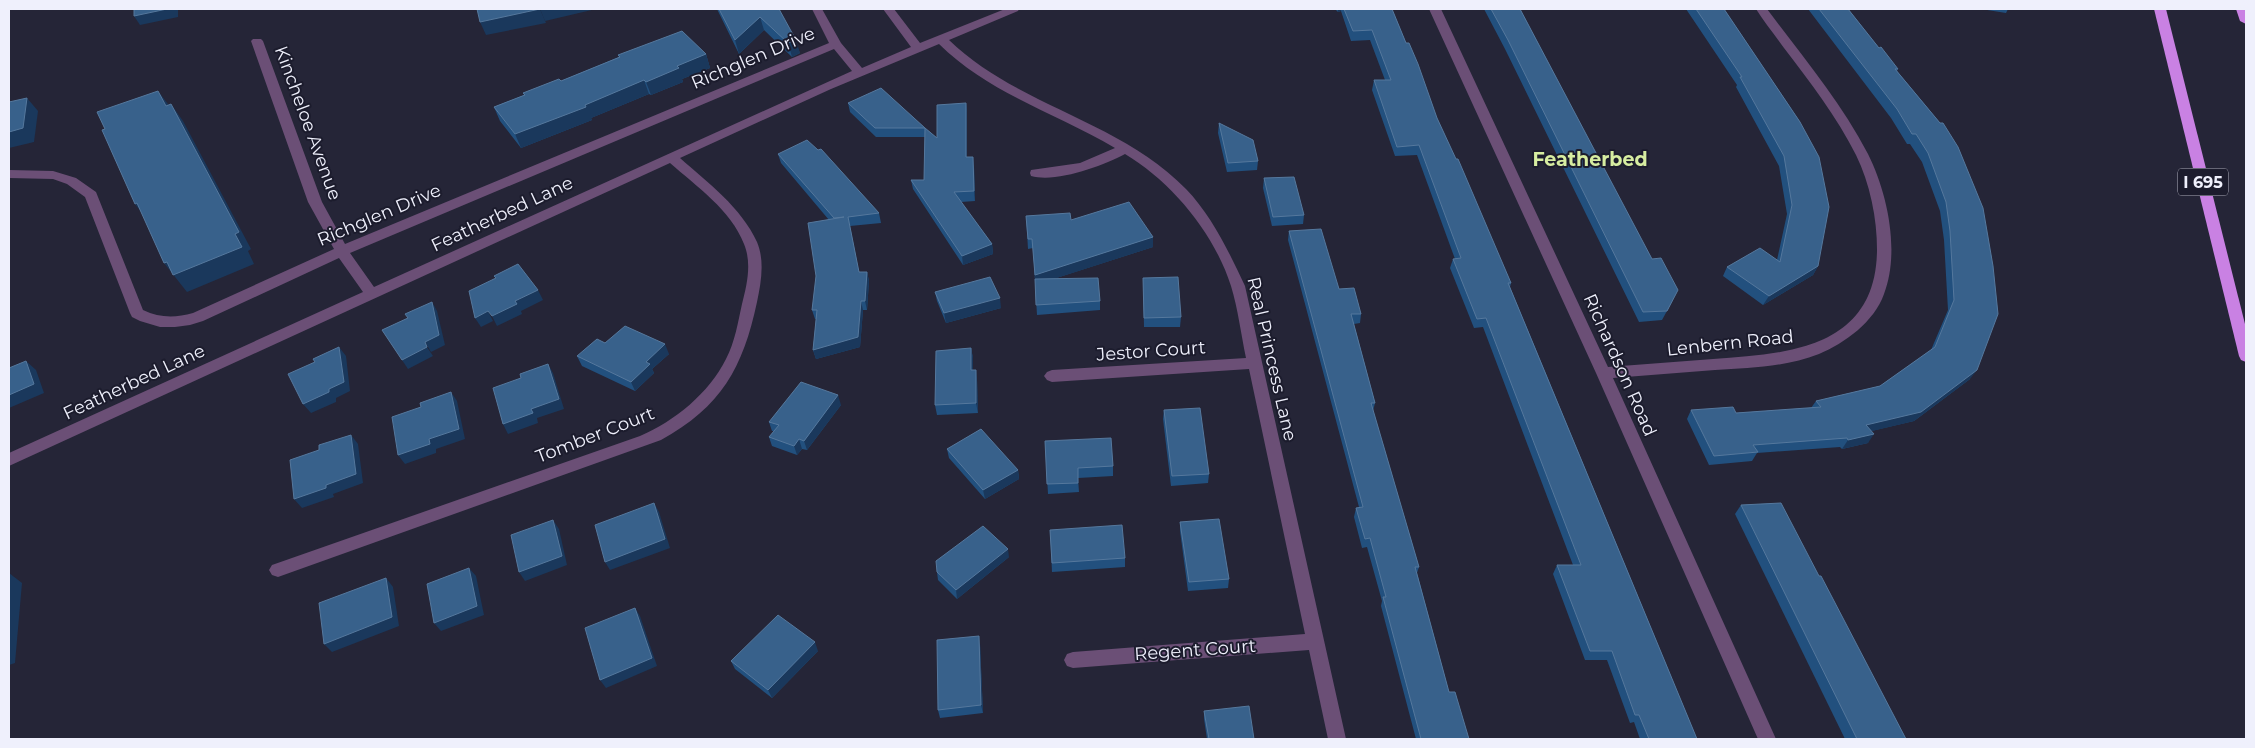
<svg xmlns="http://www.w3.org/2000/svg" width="2255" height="748" font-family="Montserrat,sans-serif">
  <rect width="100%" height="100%" fill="#252537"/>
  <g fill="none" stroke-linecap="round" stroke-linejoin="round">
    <g fill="#6b4f76" fill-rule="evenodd">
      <path d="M812,9H822L841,43L862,68L911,47L883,9H894L920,43L1005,9H1019L1018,11L949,40C1017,106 1119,120 1186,189C1212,216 1229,252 1245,286L1346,739H1328L1309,650L1073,668L1067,666L1064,660L1067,654L1073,652L1305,634L1249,369L1052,382L1047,380L1044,376L1047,372L1052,370L1246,358C1241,334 1238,309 1231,286C1214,233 1172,182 1125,154C1102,166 1057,183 1031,176L1030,173L1031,170L1080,163L1115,148C1056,113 990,94 939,44L831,89L680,158C708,183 741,207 757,242C765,261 761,283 757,302C743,368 721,407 661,440L278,577L272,575L269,570L272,565L640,436C675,421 709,393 726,359C735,342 738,322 742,304C747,285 752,263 744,244C731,210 696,186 670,163L9,466V453L363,292L339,258L203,321L190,325L175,327H160L140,321L132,317L130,313L85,197L67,184L53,179L9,178V170L53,171L76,178L96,192L143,310C160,318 175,318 193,313L334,249L308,202L251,41L253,39H261L263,41L322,202L345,244L829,43ZM834,49L852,71L374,287L350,253Z"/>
      <path d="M1429,9H1441L1608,367C1643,364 1678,362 1713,359C1789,354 1876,348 1877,250C1877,218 1870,184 1856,155C1837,117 1810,82 1784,48C1775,35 1764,22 1756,9H1767C1802,56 1841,102 1868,154C1888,194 1900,252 1884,294C1874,322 1845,343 1819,354C1786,367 1749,368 1715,370C1681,373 1647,375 1613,378L1776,739H1758L1596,373Z"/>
    </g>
    <g fill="#c981e3" fill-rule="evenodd">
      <path d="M2154,9H2166L2246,328V362L2241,360L2239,356Z"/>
      <path d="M2236,9H2246V24L2240,21Z"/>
    </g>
  </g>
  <g fill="#22507e">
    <path d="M717,9H779L800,53L792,57L764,30L739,54Z"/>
    <path d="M1335,9H1392L1406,43L1437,118L1511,283L1510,287L1697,739H1640L1634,722L1630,723L1607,660H1585L1553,574L1557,565H1573L1483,327L1474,328L1450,268L1453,259H1455L1417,155L1395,156L1372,90L1374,80H1385L1370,40L1351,41L1341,11L1338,12Z"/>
    <path d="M1484,9H1520L1673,300L1662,320L1639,322L1505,49Z"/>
    <path d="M1686,9H1724L1800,122L1818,266L1813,275L1763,305L1723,276L1727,267L1777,260L1787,214L1779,166L1736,87L1737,85Z"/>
    <path d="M1808,9H1848L1879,48L1898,69L1897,71L1940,123L1970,379L1914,421L1871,431L1868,443L1842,449L1840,447L1757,453L1752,461L1709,465L1687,419L1691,410L1736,413L1811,408L1816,401L1880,386L1931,350L1948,310L1944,240L1940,211L1922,162L1910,144H1907L1891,118Z"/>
    <path d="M1981,9H2008L2006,13Z"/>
    <path d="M706,54L710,68L682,79L683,82L651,95L649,94L591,118L592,120L521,148L500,121L494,107L524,95L523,93L561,81L619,57L618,55Z"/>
    <path d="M848,103L925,128L937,138L966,103L967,113V157L974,166L975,201L961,202L992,244L993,254L963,265L913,189L911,180H924L925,137H876L850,112Z"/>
    <path d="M1219,123L1258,161L1257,170L1227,172L1218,133Z"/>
    <path d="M778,154L879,213L881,223L850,226L859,272H867L869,281L867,310H863L860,347L816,359L813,350L816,319H815L812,310L829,220L781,163Z"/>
    <path d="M1264,178L1304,215L1303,224L1272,226L1263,188Z"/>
    <path d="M1026,216L1071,220L1153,237V247L1053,279L1100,301V310L1037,315L1033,248L1028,249Z"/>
    <path d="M1289,231L1339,289L1361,314L1360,323L1354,324L1375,403L1373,411L1419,567L1417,573L1449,692L1469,739H1416L1381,606L1382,601L1367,547L1362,548L1354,517L1356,508L1359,507L1288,240Z"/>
    <path d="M1143,278L1181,317L1180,327H1144Z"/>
    <path d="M935,292L1001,308L946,323L937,301Z"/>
    <path d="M605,343L669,354L652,369L654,373L635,391L582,366L577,356Z"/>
    <path d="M971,348L973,358V370L977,379L978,413L937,415L935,405Z"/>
    <path d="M841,405L807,450L802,449L797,455L772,446L769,437L774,431H772L769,422Z"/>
    <path d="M1164,410L1209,474L1208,483L1171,486L1163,419Z"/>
    <path d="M1045,441L1113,466V476L1078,478L1079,492L1048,494Z"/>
    <path d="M947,449L1018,470L1019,479L985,499L949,458Z"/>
    <path d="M1741,505L1819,576L1906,739H1845L1735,514Z"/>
    <path d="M1180,522L1229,579L1228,588L1188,591L1180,531Z"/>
    <path d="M1050,530L1125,558V567L1052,572Z"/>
    <path d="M1009,557L957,599L938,580L937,572Z"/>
    <path d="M980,644L983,713L940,718L938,710Z"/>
    <path d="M818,651L772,698L735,669L731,661Z"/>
    <path d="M1204,711L1254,739H1207L1204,719Z"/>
  </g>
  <g fill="#1a385c">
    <path d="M167,9H178V17L140,25L134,16Z"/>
    <path d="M540,9L546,23L486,35L480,22Z"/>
    <path d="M540,9H596L545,21Z"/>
    <path d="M1338,9H1341V11L1338,12Z"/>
    <path d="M760,17L764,30L739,54L735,40Z"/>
    <path d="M796,40L800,53L792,57L788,43Z"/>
    <path d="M706,54L710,68L682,79L683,82L651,95L646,82L677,66Z"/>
    <path d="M644,80L649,94L591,118L592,120L521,148L515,134Z"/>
    <path d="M158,91L171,108L166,106Z"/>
    <path d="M27,98L38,111L34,142L9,148V132Z"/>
    <path d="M966,103L967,113V167L966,157Z"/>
    <path d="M171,104L183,121L251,249L248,251L254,264L187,292L164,263Z"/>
    <path d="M973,157L974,166L975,201L974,191Z"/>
    <path d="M137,203L148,221L135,204Z"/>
    <path d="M1153,237V247L1035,285V275Z"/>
    <path d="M992,244L993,254L963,265L962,256Z"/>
    <path d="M1818,266L1813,275L1763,305L1769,296Z"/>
    <path d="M867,272L869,281L867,310L865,301Z"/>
    <path d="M538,290L543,300L521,311L522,314L497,326L492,316L515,301Z"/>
    <path d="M1000,298L1001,308L946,323L944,313Z"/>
    <path d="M861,301L863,310L860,347L816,359L813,350Z"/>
    <path d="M432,302L437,311L445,345L431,352L425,342Z"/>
    <path d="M488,311L493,321L481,327L475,318Z"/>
    <path d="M665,344L669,354L652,369L654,373L635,391L631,382L646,362Z"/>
    <path d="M339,347L346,356L350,391L336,398V402L311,413L303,404L329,389Z"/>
    <path d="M427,347L433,356L408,369L402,360Z"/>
    <path d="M971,348L973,358V379L971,370Z"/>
    <path d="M26,361L36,370L44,393L9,408V395Z"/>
    <path d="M548,364L553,373L564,409L537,418L538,423L508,434L503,424L531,409Z"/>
    <path d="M976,370L977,379L978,413L976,403Z"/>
    <path d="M1977,370L1970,379L1914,421L1860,434L1866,425Z"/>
    <path d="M451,392L457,401L465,439L436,449V453L405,464L398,455L429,439Z"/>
    <path d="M838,395L841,405L807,450L804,441Z"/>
    <path d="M1874,434L1868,443L1842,449L1848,440Z"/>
    <path d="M351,435L358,444L363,483L333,494L334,497L302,508L294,499L326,485Z"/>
    <path d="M799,439L802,449L797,455L794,446Z"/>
    <path d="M1018,470L1019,479L985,499L983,490Z"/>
    <path d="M654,503L659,512L670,548L610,570L605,562Z"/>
    <path d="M553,520L559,529L567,565L525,581L519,572Z"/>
    <path d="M1008,549L1009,557L957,599L956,590Z"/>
    <path d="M469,568L476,576L484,615L441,631L434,623Z"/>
    <path d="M9,573L22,583L15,663L9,665Z"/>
    <path d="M386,578L393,587L399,626L332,652L324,644Z"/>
    <path d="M635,608L640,616L657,666L606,688L600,680Z"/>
    <path d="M979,636L980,644L983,713L981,705Z"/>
    <path d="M815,642L818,651L772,698L768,690Z"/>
  </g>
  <g fill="#38618b" stroke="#55789d">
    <path d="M134,9H167L134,16Z"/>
    <path d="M477,9H540L480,22Z"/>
    <path d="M719,9H779L796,40L788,43L760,17L735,40Z"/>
    <path d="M1344,9H1392L1406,43H1409L1418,64L1437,118L1456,159H1458L1511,283H1508L1697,739H1649L1639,715H1635L1612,651H1590L1557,565H1581L1486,318L1477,319L1453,259L1461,258L1419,145L1397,147L1374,80H1391L1372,30L1353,31Z"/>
    <path d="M1491,9H1520L1652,259L1661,258L1678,290L1667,311L1643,312L1508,40Z"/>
    <path d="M1696,9H1724L1800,122L1819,157L1829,207L1818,266L1769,296L1727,267L1760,248L1780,262L1792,205L1784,156L1740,77H1742Z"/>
    <path d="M1819,9H1848L1879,48L1881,47L1898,69H1895L1940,123H1943L1958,147L1983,208L1993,266L1998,314L1977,370L1921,412L1866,425L1874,434L1848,440L1847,438L1753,445L1758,452L1714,456L1691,410L1733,407L1736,413L1821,407L1816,401L1880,386L1935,347L1954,300L1950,231L1946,202L1928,153L1916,134H1912L1897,109Z"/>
    <path d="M682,31L706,54L677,66L679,68L646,82L644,80L585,105L586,107L515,134L494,107L525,95L523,93L559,79L561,81L620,57L618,55Z"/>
    <path d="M881,88L925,128H875L848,103Z"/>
    <path d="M158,91L166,106L171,104L239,232L235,234L242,247L173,275L167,262L164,263L137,203L135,204L102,130L105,129L97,112Z"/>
    <path d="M27,98L23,128L9,132V102Z"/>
    <path d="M966,103V157H973L974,191L954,192L992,244L962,256L911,180H924L925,128L937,138V105Z"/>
    <path d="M1219,123L1253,140L1258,161L1228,163Z"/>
    <path d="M807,140L818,150L821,149L879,213L848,217L859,272H867L865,301H861L858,337L813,350L817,310H812L816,276L808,223L844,217L834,218L778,154Z"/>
    <path d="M1294,177L1304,215L1273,217L1264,178Z"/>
    <path d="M1129,202L1153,237L1035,275L1032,239H1028L1026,216L1070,213L1071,220Z"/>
    <path d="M1321,229L1339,289L1354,288L1361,314H1351L1375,403H1371L1419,567H1415L1449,692H1455L1469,739H1421L1383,597H1386L1370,538L1365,539L1356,508L1363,507L1289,231Z"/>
    <path d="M518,264L538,290L515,301L517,304L492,316L488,311L475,318L469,291L496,278L494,276Z"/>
    <path d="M990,277L1000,298L944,313L935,292Z"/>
    <path d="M1178,277L1181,317L1144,318L1143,278Z"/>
    <path d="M1098,278L1100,301L1036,305L1035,279Z"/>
    <path d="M432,302L439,335L425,342L427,347L402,360L382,330L408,318L405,314Z"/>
    <path d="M625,326L665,344L646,362L650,364L631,382L577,356L597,339L605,343Z"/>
    <path d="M339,347L344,382L329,389V392L303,404L288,374L315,362L313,359Z"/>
    <path d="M971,348V370H976V403L935,405L936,351Z"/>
    <path d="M26,361L34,384L9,395V368Z"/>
    <path d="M548,364L559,399L531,409L533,413L503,424L493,388L521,378L520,374Z"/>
    <path d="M801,382L838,395L804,441L799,439L794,446L769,437L779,425L769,422Z"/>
    <path d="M451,392L459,429L429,439L430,444L398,455L392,417L421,407L420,403Z"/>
    <path d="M1200,408L1209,474L1172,476L1164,410Z"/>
    <path d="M981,429L1018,470L983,490L947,449Z"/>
    <path d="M351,435L356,474L326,485V488L294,499L290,460L319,450V445Z"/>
    <path d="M1111,438L1113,466L1078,468V483L1047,484L1045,441Z"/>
    <path d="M654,503L665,539L605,562L595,525Z"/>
    <path d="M1781,503L1819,576H1821L1906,739H1857L1741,505Z"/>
    <path d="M1219,519L1229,579L1189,582L1180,522Z"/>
    <path d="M553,520L562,556L519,572L511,535Z"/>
    <path d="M1122,525L1125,558L1052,563L1050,530Z"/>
    <path d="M983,526L1008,549L956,590L937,572L936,561Z"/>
    <path d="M469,568L477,606L434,623L427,584Z"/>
    <path d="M386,578L392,617L324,644L319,603Z"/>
    <path d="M635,608L652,658L600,680L585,628Z"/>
    <path d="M778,615L815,642L768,690L731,661Z"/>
    <path d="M979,636L981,705L938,710L937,640Z"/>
    <path d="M1249,706L1254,739H1209L1204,711Z"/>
  </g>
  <g text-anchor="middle" stroke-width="4" stroke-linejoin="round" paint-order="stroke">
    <rect fill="#1c1c2d" stroke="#b0b0be" stroke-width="1" x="2178" y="168.5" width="50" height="27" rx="4"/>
    <g font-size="16" font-weight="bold" fill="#eff0fc">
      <text x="2203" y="188">I 695</text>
    </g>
    <g font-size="18" fill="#eff0fc" stroke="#1c1c2d">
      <text transform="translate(753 58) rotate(-23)" y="6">Richglen Drive</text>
      <text transform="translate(308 123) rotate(70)" y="6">Kincheloe Avenue</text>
      <text transform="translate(502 214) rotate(-25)" y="6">Featherbed Lane</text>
      <text transform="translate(379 215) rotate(-23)" y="6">Richglen Drive</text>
      <text transform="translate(1730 343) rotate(-6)" y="6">Lenbern Road</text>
      <text transform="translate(1151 351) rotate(-4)" y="6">Jestor Court</text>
      <text transform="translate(1272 359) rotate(77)" y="6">Real Princess Lane</text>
      <text transform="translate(1620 365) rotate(66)" y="6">Richardson Road</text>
      <text transform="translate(134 382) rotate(-25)" y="6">Featherbed Lane</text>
      <text transform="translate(595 435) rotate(-21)" y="6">Tomber Court</text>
      <text transform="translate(1195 650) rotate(-4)" y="6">Regent Court</text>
    </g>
    <g font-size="19" font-weight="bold" fill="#d7eda1" stroke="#1c1c2d">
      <text x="1590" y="166">Featherbed</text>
    </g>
  </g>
  <rect width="2255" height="748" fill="none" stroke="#eff0fc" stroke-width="20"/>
</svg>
